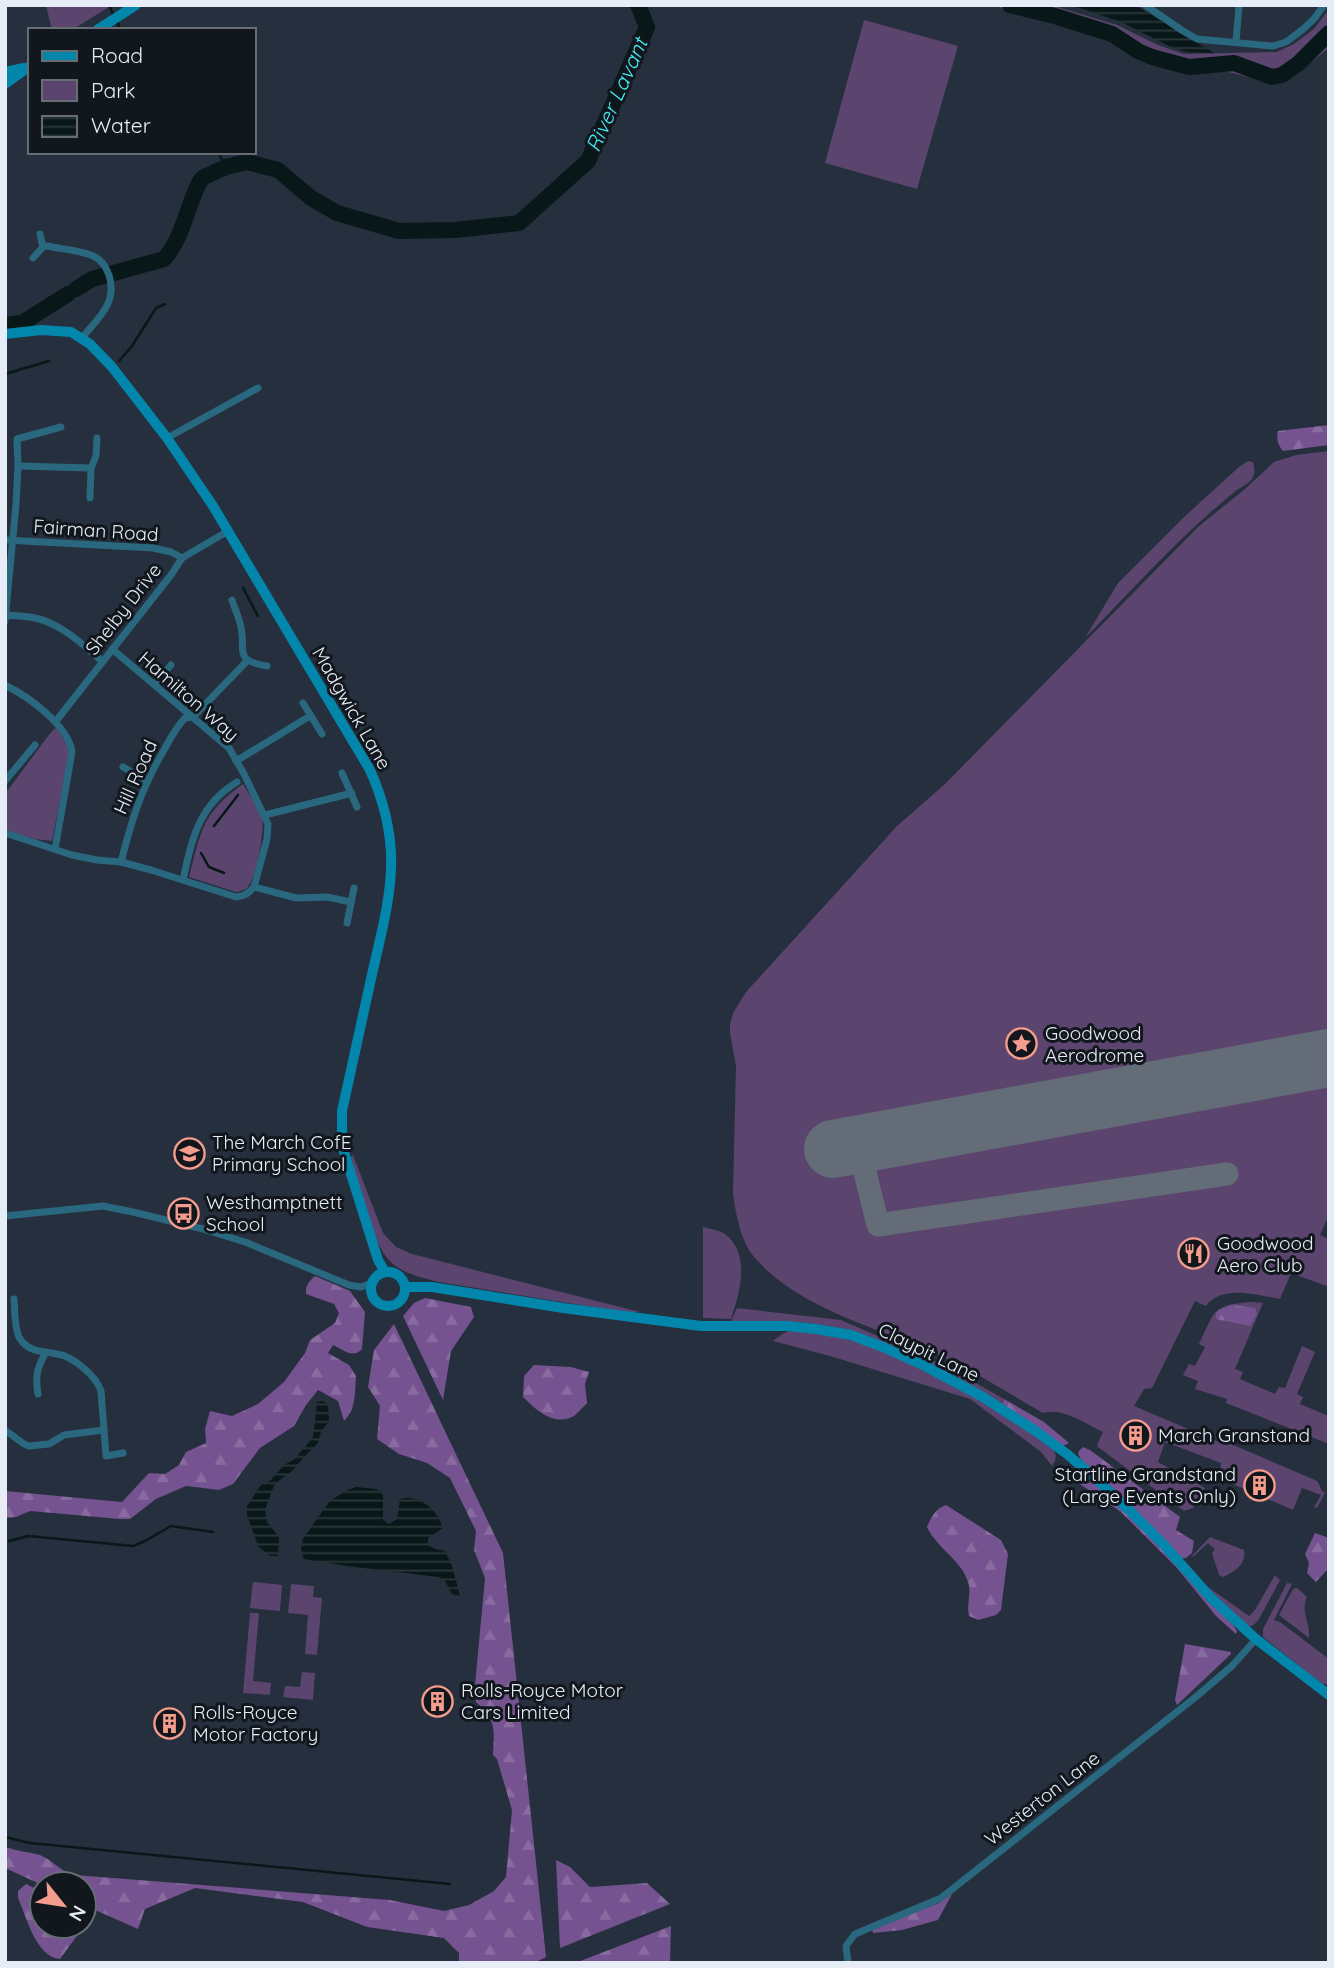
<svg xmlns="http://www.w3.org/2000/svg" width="1334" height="1968" font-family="Quicksand,sans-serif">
  <defs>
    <pattern id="forest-firs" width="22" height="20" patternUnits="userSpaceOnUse" patternTransform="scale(1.75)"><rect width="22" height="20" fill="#755290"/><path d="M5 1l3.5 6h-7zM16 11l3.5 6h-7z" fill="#896ba0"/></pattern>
    <pattern id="water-rules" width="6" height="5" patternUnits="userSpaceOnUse" patternTransform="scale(1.75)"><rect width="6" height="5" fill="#081718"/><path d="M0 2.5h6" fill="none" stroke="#2c393a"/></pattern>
  </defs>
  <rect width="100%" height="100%" fill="#252f3d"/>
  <g fill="#5b456e">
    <path d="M46,5H112L72,30H52Z"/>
    <path d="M991,5H1051L1117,25L1158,45L1184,54L1277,52L1294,44L1314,29L1329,9V48L1291,78L1274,83L1228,72H1179L1139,57L1118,43L1082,31Z"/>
    <path d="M864,20L958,46L917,189L825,163Z"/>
    <path d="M1329,451V1215L1320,1235L1329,1239V1287L1291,1273L1280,1299C1257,1295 1222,1284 1206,1306L1195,1301L1152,1388L1144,1389L1134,1406L1219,1442L1231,1444L1315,1480L1318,1482L1322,1491L1325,1493L1317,1508L1314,1507L1321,1495L1302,1488L1293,1510L1219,1478L1221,1463L1165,1442L1158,1462L1205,1488L1193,1508L1184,1511L1098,1447L1097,1445L1103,1432C1086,1424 1062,1407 1043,1413C1012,1395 981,1376 950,1360C888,1330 802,1312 756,1259C741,1243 736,1215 733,1194L736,1066L730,1033V1024L733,1013L746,992L897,826L945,784L1198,527L1245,489L1274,462L1296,455Z"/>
    <path d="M1248,461L1253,462C1258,483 1247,482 1232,494C1179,537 1133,589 1085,638L1118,583L1183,518L1240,466Z"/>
    <path d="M57,728L68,747L69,755L52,841L35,839L5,830V794L48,736L54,729Z"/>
    <path d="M243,784C249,795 259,807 262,818C265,831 256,879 247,888C243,891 241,891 236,892L189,877C201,831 202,813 243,784Z"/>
    <path d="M353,1155L383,1233L396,1247L412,1254L640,1312H623L439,1282C423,1278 400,1273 389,1260C372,1242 357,1182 351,1157Z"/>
    <path d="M703,1227C710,1229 719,1230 725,1234C751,1254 740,1293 731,1319L703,1318Z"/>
    <path d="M1252,1302L1263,1303L1235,1369L1243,1372L1240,1379L1275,1394L1279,1387L1285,1388L1302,1346L1315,1352L1297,1394L1303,1397L1300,1404L1329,1416V1444L1226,1403L1227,1399L1195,1389L1198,1381L1183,1375L1189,1364L1195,1366L1205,1347L1199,1344C1216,1310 1211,1305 1252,1302Z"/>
    <path d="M737,1308L841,1320L946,1366L1004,1399L1001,1404C947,1373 892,1338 829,1326C797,1320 764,1322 731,1321Z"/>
    <path d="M789,1331C878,1331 984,1399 1054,1450C1057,1457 1056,1460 1052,1466L1041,1452L970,1399L830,1356L773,1341L782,1334Z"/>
    <path d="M1210,1537L1244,1550C1247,1563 1235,1572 1223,1577L1219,1575L1212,1553L1215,1549L1208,1543L1193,1557L1192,1556Z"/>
    <path d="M1275,1575L1280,1580L1258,1621L1252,1626H1246L1208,1590V1587L1249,1616L1255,1610Z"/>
    <path d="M253,1582L282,1585L280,1611L250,1608Z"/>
    <path d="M1287,1583L1292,1584L1274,1620L1280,1622L1329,1659V1685L1321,1683L1263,1637V1629Z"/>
    <path d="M291,1584L314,1586L313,1597L322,1598L317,1655L305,1654L308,1615L288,1613Z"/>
    <path d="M1297,1588L1307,1597C1300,1612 1311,1624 1309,1638L1279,1615L1293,1589Z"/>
    <path d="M250,1613H259L253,1681L271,1683L270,1695L243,1693Z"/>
    <path d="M302,1672L315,1673L313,1700L283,1697L285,1686L300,1687Z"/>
  </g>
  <g fill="url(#forest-firs)">
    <path d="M1329,425V445L1283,451C1278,445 1276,439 1278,431Z"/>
    <path d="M315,1276L350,1291L365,1312L362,1349C353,1359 344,1350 333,1345L328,1353L349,1365L356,1376C355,1391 356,1410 344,1421L338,1401L318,1390L306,1405L294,1426L260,1448L233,1484L219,1490L186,1486L156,1499L130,1519H120L30,1511L16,1517L5,1518V1491L122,1502L149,1473L165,1474L179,1465L186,1452L206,1443L205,1429L210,1411L232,1416L258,1404L284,1382L305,1353L310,1340L335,1323L339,1313L334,1304L306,1294C305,1286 309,1281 315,1276Z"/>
    <path d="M425,1298L471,1307L474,1317L451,1351L443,1400L403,1316L414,1303Z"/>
    <path d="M1232,1305L1255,1308L1257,1314L1250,1326L1216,1319V1313L1219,1310Z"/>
    <path d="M394,1324L503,1553L546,1957L534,1963H459V1953L444,1938L367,1927L303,1902L195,1888L145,1909L138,1929L84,1905V1884L42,1885L5,1868V1847C17,1851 28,1852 40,1855C53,1860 60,1872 75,1875L390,1900L444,1911L469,1905L494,1891L506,1877L512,1810L497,1759L493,1755C494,1729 497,1721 476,1702L475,1685L485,1578L474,1550L476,1531L450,1478L427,1463L399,1454L377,1439L380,1406L368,1387L374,1350Z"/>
    <path d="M534,1365L571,1367L589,1372L585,1384L587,1403C583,1407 578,1413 574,1416C554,1427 536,1410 523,1397L524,1376Z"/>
    <path d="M1004,1399L1044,1422L1069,1443L1063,1446L1002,1404Z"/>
    <path d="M1083,1447L1090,1450L1180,1517L1176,1530L1194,1541L1192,1553L1186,1558H1181L1164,1539L1082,1461L1078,1454L1079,1451Z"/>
    <path d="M1068,1474L1089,1483L1092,1481L1161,1547L1233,1625L1237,1631L1236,1634L1216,1616L1177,1568L1121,1512L1068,1476Z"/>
    <path d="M946,1505L1001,1540L1008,1554L1001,1610L996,1615L978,1620L969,1616C966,1604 972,1593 968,1582C962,1561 936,1547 927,1527C932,1516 934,1510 946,1505Z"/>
    <path d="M1315,1533L1329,1538V1571H1326L1316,1582L1307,1573L1309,1563L1305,1554Z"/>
    <path d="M1185,1644L1231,1652V1654L1177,1705L1175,1700Z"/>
    <path d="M556,1860L570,1867L590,1887L647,1883L670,1904L560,1948Z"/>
    <path d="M26,1884L42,1892V1926H84V1913L90,1918L60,1959C36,1957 27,1918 18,1898V1891Z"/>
    <path d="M952,1894L938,1920L902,1930L873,1933L872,1929L939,1903Z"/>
    <path d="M671,1926L670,1963H575Z"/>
  </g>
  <g fill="url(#water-rules)">
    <path d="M1071,5H1135L1214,53L1187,52L1169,46L1121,22Z"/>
    <path d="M323,1401L328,1405L329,1421L321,1432L318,1443L304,1457L292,1471L277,1482L274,1486L268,1501L265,1511L267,1522L279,1537L278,1556H270L258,1546L247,1515V1506L261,1485L271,1480L284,1465L295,1459L313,1437L317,1402Z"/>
    <path d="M356,1487L377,1489L383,1495V1520L389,1524L397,1519L400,1499C420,1494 437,1510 443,1528L428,1538V1545L435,1549L445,1551L452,1566L460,1596L452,1594L445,1581L439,1577L347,1566L304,1559L301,1549L303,1539L329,1502L345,1491Z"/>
  </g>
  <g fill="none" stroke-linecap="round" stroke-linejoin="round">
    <g stroke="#081718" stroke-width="2.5">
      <path d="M109,5L113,14"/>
      <path d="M116,20L121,30"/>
      <path d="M218,152L226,167"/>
      <path d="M119,361L132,346L156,308L165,304"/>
      <path d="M5,374L49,361"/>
      <path d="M243,588L258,616"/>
      <path d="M214,826L238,795"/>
      <path d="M201,853L209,867L224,873"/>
      <path d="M9,1541L28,1536L133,1546L145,1541L171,1526L213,1532"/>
      <path d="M5,1837L30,1843L450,1884"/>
    </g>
    <g stroke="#081718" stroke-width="16">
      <path d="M1010,5L1055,16L1112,34L1138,51L1152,57L1189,67L1234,63L1272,77L1282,75L1299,63L1329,33"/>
      <path d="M76,289L92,279L164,259C183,238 187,206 200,181L204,177L226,167L247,162L278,170L311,198L337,213L399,231L455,230L519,223L588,161L647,27L638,5"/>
      <path d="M5,325L22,323L68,294"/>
    </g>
    <path stroke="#646c78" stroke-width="23" d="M858,1144L878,1225L1227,1174"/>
    <path stroke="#646c78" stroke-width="58" d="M833,1149L1329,1058"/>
    <g stroke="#29687f" stroke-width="7">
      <path d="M1145,5L1183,31L1197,39L1273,46L1286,42L1302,30L1314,19L1324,5"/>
      <path d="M1236,42L1239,5"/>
      <path d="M40,234L43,247"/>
      <path d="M33,258L43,247L47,246C61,249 77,250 91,255C101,259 105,265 109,275C118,303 98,318 82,338"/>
      <path d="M167,438L258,388"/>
      <path d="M18,466L91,468"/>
      <path d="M90,498L91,468L96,456L97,438"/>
      <path d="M5,540L153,548L171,552L182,558"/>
      <path d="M232,600C235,609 239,618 241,627C246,652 233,660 267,666"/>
      <path d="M6,615C15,616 26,616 35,618C62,624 82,644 102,661"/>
      <path d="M5,621L16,504L18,466L17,439L61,427"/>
      <path d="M154,684L171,665"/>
      <path d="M5,685C29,697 68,725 72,752L55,849"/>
      <path d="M303,703L322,734"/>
      <path d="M56,721L171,575L182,558L228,531"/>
      <path d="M236,761L310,716"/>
      <path d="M123,767L147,781"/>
      <path d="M342,773L357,807"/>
      <path d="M5,781L35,745"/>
      <path d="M265,815L352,793"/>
      <path d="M5,833L72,855L97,860L121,862L151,870L236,897C245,896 249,893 254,887L267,839L268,824L244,774L229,748L112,649"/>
      <path d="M121,862C132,819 141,789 164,750C170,739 176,727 185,718L193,717L247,661"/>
      <path d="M183,880C192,838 199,805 237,782"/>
      <path d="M254,887L296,898L327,897L351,902"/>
      <path d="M347,923L354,888"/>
      <path d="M5,1216L103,1206L133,1212L203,1229L245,1242L349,1285L361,1287L372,1283"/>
      <path d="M14,1299C15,1310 14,1326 19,1337C27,1352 42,1351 57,1354C73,1356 96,1376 101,1391L106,1456L123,1453"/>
      <path d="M38,1394C35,1377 37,1368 45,1354"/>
      <path d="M5,1430L24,1444L29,1446L49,1444L64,1435L104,1430"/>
      <path d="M848,1963L846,1946L855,1934L941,1898L1197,1696L1232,1666L1256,1639"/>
    </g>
    <g stroke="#0286ac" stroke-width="10">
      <path d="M97,30L136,5"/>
      <path d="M5,72L24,68"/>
      <path d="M5,84L30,66"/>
      <path d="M5,334L41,330L71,332L90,344L112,367L167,438L213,506L370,770C406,851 389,898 371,979C361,1023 352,1067 342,1111V1132L344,1152L378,1260L385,1272"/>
      <circle cx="388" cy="1289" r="17"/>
      <path d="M406,1287H432L563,1308L701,1326H787L816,1329L851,1335L883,1347L925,1366L983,1397L1037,1432L1067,1454L1095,1478L1130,1511L1164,1545L1212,1599L1256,1639L1329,1695"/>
    </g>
  </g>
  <defs>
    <symbol id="sight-ring" viewBox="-11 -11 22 22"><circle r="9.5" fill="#12171d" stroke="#f49d8d" stroke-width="1.5"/><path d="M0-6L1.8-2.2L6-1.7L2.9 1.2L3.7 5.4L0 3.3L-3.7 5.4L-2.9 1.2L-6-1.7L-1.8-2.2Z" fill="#f49d8d"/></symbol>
    <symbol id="school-ring" viewBox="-11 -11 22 22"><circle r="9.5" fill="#12171d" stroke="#f49d8d" stroke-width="1.5"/><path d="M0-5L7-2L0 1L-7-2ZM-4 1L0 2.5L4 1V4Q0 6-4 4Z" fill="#f49d8d"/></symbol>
    <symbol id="bus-ring" viewBox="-11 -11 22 22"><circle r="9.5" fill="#12171d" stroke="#f49d8d" stroke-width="1.5"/><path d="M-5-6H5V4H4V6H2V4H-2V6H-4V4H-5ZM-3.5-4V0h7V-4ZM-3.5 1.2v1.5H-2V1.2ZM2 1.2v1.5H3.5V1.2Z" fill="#f49d8d"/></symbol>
    <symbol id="restaurant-ring" viewBox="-11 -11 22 22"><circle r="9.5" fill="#12171d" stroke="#f49d8d" stroke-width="1.5"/><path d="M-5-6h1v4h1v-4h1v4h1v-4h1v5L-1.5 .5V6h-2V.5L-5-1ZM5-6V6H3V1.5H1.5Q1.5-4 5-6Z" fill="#f49d8d"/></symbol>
    <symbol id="building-ring" viewBox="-11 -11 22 22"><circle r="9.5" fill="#12171d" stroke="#f49d8d" stroke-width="1.5"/><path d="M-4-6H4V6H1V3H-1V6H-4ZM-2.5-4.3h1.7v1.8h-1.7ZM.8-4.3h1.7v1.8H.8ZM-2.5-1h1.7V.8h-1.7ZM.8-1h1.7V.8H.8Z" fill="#f49d8d"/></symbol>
  </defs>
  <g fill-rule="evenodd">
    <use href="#sight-ring" x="1004" y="1026" width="35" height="35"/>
    <use href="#school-ring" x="172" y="1136" width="35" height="35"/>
    <use href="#bus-ring" x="166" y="1196" width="35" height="35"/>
    <use href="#restaurant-ring" x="1176" y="1236" width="35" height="35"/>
    <use href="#building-ring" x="1118" y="1418" width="35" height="35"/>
    <use href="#building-ring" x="1242" y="1468" width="35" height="35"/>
    <use href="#building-ring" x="420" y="1684" width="35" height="35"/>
    <use href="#building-ring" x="152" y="1706" width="35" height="35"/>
  </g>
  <g text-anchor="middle" stroke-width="6" stroke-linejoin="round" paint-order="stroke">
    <g font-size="19" fill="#e6edf6" stroke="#12171d">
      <text transform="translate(96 530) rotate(4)" y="7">Fairman Road</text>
      <text transform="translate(123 609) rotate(-52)" y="7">Shelby Drive</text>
      <text transform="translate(189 696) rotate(41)" y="7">Hamilton Way</text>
      <text transform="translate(352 708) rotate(60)" y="7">Madgwick Lane</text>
      <text transform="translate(135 777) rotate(-66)" y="7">Hill Road</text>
      <text transform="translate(929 1352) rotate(26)" y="7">Claypit Lane</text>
      <text transform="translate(1042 1798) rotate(-38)" y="7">Westerton Lane</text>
    </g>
    <g font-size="19" fill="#e6edf6" stroke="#12171d" text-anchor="start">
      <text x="1045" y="1040">Goodwood<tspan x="1045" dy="22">Aerodrome</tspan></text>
      <text x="212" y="1149">The March CofE<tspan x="212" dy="22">Primary School</tspan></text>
      <text x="206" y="1209">Westhamptnett<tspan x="206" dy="22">School</tspan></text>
      <text x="1217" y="1250">Goodwood<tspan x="1217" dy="22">Aero Club</tspan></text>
      <text x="1158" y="1442">March Granstand</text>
      <text x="1236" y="1481" text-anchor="end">Startline Grandstand<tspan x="1236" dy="22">(Large Events Only)</tspan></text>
      <text x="461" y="1697">Rolls-Royce Motor<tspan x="461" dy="22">Cars Limited</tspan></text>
      <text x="193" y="1719">Rolls-Royce<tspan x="193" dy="22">Motor Factory</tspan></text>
    </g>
    <g font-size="21" font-style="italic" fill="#44edf4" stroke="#12171d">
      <text transform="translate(617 95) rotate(-66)" y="7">River Lavant</text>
    </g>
  </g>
  <rect width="1334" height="1968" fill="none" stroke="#e6edf6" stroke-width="14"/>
  <rect x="28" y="28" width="228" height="126" fill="#12171d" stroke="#676d74" stroke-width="2"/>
  <rect x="42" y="51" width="35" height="10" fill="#0286ac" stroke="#676d74" stroke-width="2"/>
  <text x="91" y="63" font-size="21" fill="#e6edf6">Road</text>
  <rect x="42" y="80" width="35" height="21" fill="#5b456e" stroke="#676d74" stroke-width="2"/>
  <text x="91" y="98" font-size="21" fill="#e6edf6">Park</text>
  <rect x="42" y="116" width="35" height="21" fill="url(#water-rules)" stroke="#676d74" stroke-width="2"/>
  <text x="91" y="133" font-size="21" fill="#e6edf6">Water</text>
  <g transform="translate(63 1905) rotate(120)"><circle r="33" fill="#12171d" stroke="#676d74" stroke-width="2"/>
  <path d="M0-5L12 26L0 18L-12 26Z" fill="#f49d8d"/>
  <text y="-10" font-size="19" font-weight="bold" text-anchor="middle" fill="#e6edf6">N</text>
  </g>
</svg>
